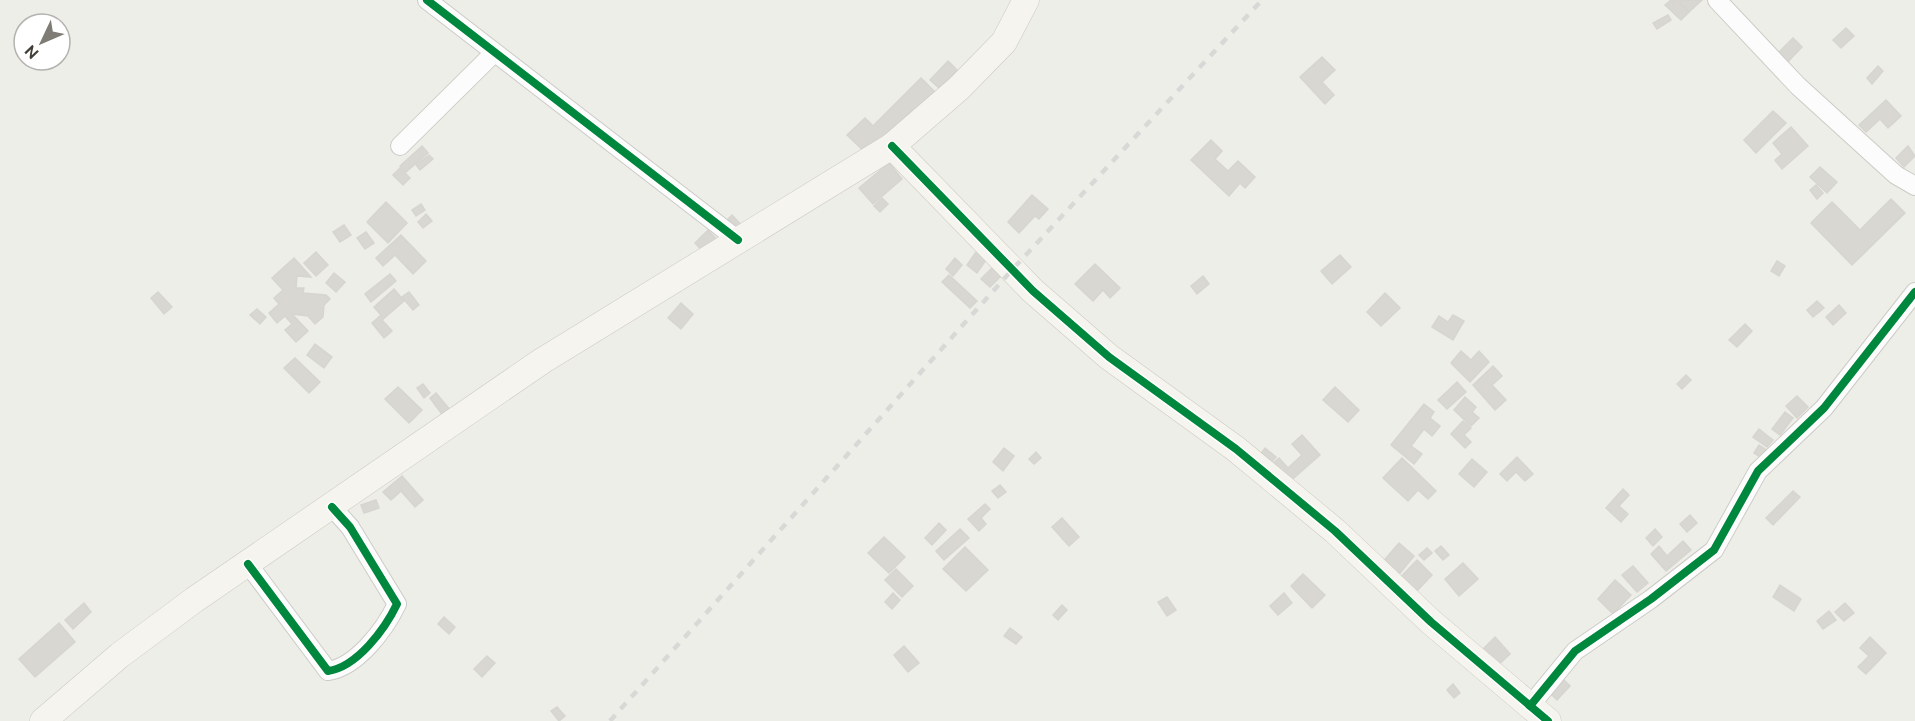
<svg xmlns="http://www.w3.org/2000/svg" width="1915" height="721" font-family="Ubuntu,sans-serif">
  <rect width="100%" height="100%" fill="#eeeee9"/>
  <g fill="#d8d7d1" stroke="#d6d5cf" stroke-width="1.5">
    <path d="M1671,0H1676L1689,12L1681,20L1665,5Z"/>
    <path d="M1678,0H1702L1689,12Z"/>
    <path d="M1668,15L1671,20L1657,29L1653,23Z"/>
    <path d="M1846,28L1854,36L1841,48L1833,40Z"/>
    <path d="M1793,38L1802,47L1785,65L1776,55Z"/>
    <path d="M1322,57L1335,70L1322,82L1334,95L1325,104L1300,77Z"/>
    <path d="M948,61L957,70L939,88L930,80Z"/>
    <path d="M1878,66L1883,71L1872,84L1867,78Z"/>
    <path d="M921,78L936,93L870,157L847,135L865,118L873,126Z"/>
    <path d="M1886,100L1901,116L1888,128L1880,119L1866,132L1859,125Z"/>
    <path d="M1773,111L1786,123L1756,153L1744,140Z"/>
    <path d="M1791,127L1808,146L1782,169L1775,160L1782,154L1773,143Z"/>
    <path d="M1211,140L1222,151L1215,159L1228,171L1238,161L1255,177L1245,188L1240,183L1229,196L1191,160Z"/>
    <path d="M422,146L428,153L406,172L400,166Z"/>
    <path d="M1908,146L1915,156L1904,167L1896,158Z"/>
    <path d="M429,155L433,159L420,170L416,165Z"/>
    <path d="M889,163L902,179L873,204L859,188Z"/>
    <path d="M1820,167L1837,182L1827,193L1810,177Z"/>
    <path d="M400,168L410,178L403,185L393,175Z"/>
    <path d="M1816,185L1823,193L1817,199L1810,190Z"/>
    <path d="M1032,195L1048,209L1039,219L1035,216L1019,233L1008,222Z"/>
    <path d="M882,198L888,204L880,212L874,206Z"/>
    <path d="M1891,199L1905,213L1852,265L1811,223L1832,202L1860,230Z"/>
    <path d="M386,202L407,223L388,243L367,222Z"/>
    <path d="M421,204L425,210L416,216L412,210Z"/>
    <path d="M426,214L432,221L423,228L418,222Z"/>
    <path d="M732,215L746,230L723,224Z"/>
    <path d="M344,225L351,235L340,242L333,232Z"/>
    <path d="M708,230L721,244L707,256L695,243Z"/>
    <path d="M366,232L374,243L365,249L357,238Z"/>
    <path d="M401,235L426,261L413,274L395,255L383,266L376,258Z"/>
    <path d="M316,252L328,265L316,276L304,263Z"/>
    <path d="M976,252L986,260L977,273L967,265Z"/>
    <path d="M1340,255L1351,267L1332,284L1321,271Z"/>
    <path d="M294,258L311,277L297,276L296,288H304L303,293L326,295L330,299L324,305L323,317L315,324L308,316L292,314L308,331L296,342L285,330L292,324L285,316L277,323L269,313L279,304L274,298L283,290L272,278Z"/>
    <path d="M955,258L962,265L953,276L946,269Z"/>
    <path d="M1777,261L1785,266L1779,276L1771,271Z"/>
    <path d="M1095,264L1120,288L1110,298L1103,290L1093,301L1075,284Z"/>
    <path d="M993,267L1002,275L990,287L981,279Z"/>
    <path d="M334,273L345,282L336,292L326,283Z"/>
    <path d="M390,274L396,281L371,302L365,294Z"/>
    <path d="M949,275L977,301L970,308L942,282Z"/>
    <path d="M1203,276L1209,284L1197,294L1191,286Z"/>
    <path d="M394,289L404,301L382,320L392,331L384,338L372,323L381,315L374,307Z"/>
    <path d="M158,292L172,307L164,314L151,298Z"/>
    <path d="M409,292L419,305L413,310L402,297Z"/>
    <path d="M1385,293L1400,308L1381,326L1367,312Z"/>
    <path d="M1817,301L1824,308L1813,317L1807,310Z"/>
    <path d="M681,303L693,314L681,329L668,318Z"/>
    <path d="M1839,305L1846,313L1833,325L1826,317Z"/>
    <path d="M257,309L266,317L260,324L250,315Z"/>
    <path d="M1453,315L1464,321L1453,340L1432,327L1439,316L1448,322Z"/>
    <path d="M1745,324L1752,331L1737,347L1729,340Z"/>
    <path d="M315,344L332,357L324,368L307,355Z"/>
    <path d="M1461,351L1471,360L1479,351L1489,362L1470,382L1451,363Z"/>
    <path d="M295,358L320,382L309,393L284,368Z"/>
    <path d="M1493,366L1502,376L1492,385L1506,400L1495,410L1473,385Z"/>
    <path d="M1686,375L1691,380L1682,389L1677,384Z"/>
    <path d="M1457,382L1466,392L1447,409L1438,400Z"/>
    <path d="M423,384L430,393L424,398L417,388Z"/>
    <path d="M398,387L422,410L409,423L385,399Z"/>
    <path d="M1335,387L1359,410L1348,422L1323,400Z"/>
    <path d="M436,393L451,411L444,417L430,398Z"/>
    <path d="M1797,396L1808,407L1797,418L1786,406Z"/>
    <path d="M1465,397L1476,407L1472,412L1479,418L1471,426L1454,410Z"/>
    <path d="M1424,404L1434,412L1430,418L1440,426L1432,436L1424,429L1411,446L1422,454L1414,464L1391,445Z"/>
    <path d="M1785,412L1793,418L1780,435L1772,429Z"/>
    <path d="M1463,421L1471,428L1464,435L1471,442L1465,448L1451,434Z"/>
    <path d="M1759,429L1773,440L1767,447L1753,437Z"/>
    <path d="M1302,435L1320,455L1287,484L1271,465L1279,458L1288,468L1302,455L1292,444Z"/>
    <path d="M1759,445L1768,451L1763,459L1754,453Z"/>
    <path d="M1004,448L1014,456L1003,471L993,462Z"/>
    <path d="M1265,448L1276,457L1269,465L1259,456Z"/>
    <path d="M1036,452L1041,458L1034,464L1029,459Z"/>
    <path d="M1517,457L1533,474L1525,481L1516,472L1507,481L1500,474Z"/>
    <path d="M1402,458L1436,491L1428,499L1418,490L1408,501L1383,478Z"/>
    <path d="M1472,459L1487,472L1474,487L1459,474Z"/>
    <path d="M402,476L423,500L415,507L401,491L391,500L383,492Z"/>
    <path d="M1000,485L1006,492L998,498L992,491Z"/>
    <path d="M1623,489L1629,495L1619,506L1628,514L1621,522L1606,508Z"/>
    <path d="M1793,491L1800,497L1773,525L1766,518Z"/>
    <path d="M376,500L379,508L364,513L361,505Z"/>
    <path d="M985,504L990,509L981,518L986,524L979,531L968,519Z"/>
    <path d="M1690,515L1697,523L1687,532L1680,524Z"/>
    <path d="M1062,518L1079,537L1069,546L1052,527Z"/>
    <path d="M939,523L946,530L932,545L925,538Z"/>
    <path d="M960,529L969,538L944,560L936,551Z"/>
    <path d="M1655,529L1662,537L1653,546L1646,538Z"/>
    <path d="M884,537L905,557L889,573L868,553Z"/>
    <path d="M1683,541L1691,550L1666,571L1651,554L1659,546L1667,556Z"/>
    <path d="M1399,543L1414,556L1396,578L1381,564Z"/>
    <path d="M1441,546L1449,555L1443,560L1435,551Z"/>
    <path d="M965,547L988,570L966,591L943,569Z"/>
    <path d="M1427,548L1432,553L1424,560L1419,555Z"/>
    <path d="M1417,560L1432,575L1414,594L1398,580Z"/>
    <path d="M1463,563L1478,579L1459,596L1445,579Z"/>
    <path d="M1633,566L1648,583L1637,592L1622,575Z"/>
    <path d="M896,569L913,586L902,597L885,580Z"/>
    <path d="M1303,574L1325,595L1312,608L1291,586Z"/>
    <path d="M1615,580L1631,595L1613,614L1598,599Z"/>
    <path d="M1780,585L1801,599L1794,611L1773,597Z"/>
    <path d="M893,593L900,600L892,609L885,602Z"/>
    <path d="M1284,593L1292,603L1278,615L1270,606Z"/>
    <path d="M1167,597L1176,610L1167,616L1158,602Z"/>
    <path d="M84,603L91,612L73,629L65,620Z"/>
    <path d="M1845,603L1854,613L1844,621L1835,612Z"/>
    <path d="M1062,605L1067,610L1058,620L1053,615Z"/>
    <path d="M1829,611L1836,620L1823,629L1817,621Z"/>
    <path d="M444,617L455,627L449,634L438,624Z"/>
    <path d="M59,623L75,642L35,677L19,659Z"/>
    <path d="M1010,628L1022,637L1016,644L1004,636Z"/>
    <path d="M1495,637L1503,646L1485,662L1478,654Z"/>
    <path d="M1870,637L1886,653L1866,674L1858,667L1869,656L1860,648Z"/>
    <path d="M904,646L919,663L908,672L894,655Z"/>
    <path d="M1504,647L1510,654L1493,670L1486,663Z"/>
    <path d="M487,656L495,663L482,677L474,669Z"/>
    <path d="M1562,678L1570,686L1557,700L1549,692Z"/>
    <path d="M1453,684L1460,693L1454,698L1447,690Z"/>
    <path d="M557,707L565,716L559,721L551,711Z"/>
  </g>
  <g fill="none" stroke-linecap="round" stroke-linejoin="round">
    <defs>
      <g id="street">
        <path d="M427,0L738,240"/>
        <path d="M1717,0L1798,86L1896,175L1915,186"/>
        <path d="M400,146L494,53"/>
        <path d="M248,564L328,671C357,667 385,629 397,604L350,527L332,507"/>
        <path d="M1530,706L1575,651L1651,599L1714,550L1758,471L1824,408L1915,292"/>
      </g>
      <g id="secondary">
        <path d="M892,146L1033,291L1109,357L1236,449L1335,531L1431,622L1548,721"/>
        <path d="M43,721L120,655L194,600L542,361L892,146L959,88L1004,42L1026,0"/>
      </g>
    </defs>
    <use href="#street" stroke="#cccbc6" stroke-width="20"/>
    <use href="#secondary" stroke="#cccbc0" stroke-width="27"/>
    <use href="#street" stroke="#fcfcfc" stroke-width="18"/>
    <use href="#secondary" stroke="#f5f4ef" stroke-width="26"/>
    <path stroke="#d8d8d7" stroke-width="4.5" stroke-dasharray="8 8" stroke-linecap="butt" d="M610,721L1011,271L1262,0"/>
    <defs>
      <g id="cycleway">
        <path d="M427,0L738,240"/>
        <path d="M892,146L1033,291L1109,357L1236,449L1335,531L1431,622L1548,721"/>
        <path d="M248,564L328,671C357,667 385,629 397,604L350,527L332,507"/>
        <path d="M1530,706L1575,651L1651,599L1714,550L1758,471L1824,408L1915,292"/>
      </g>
    </defs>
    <use href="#cycleway" stroke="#fff" stroke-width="11"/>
    <use href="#cycleway" stroke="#00873e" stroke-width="8"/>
  </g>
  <g transform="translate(42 42) rotate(226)"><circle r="28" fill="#ffffff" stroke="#b4b2af" stroke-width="1.5"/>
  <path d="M0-4.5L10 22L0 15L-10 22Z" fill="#7f7c75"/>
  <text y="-9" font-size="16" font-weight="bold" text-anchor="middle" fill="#433f36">N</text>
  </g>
</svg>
